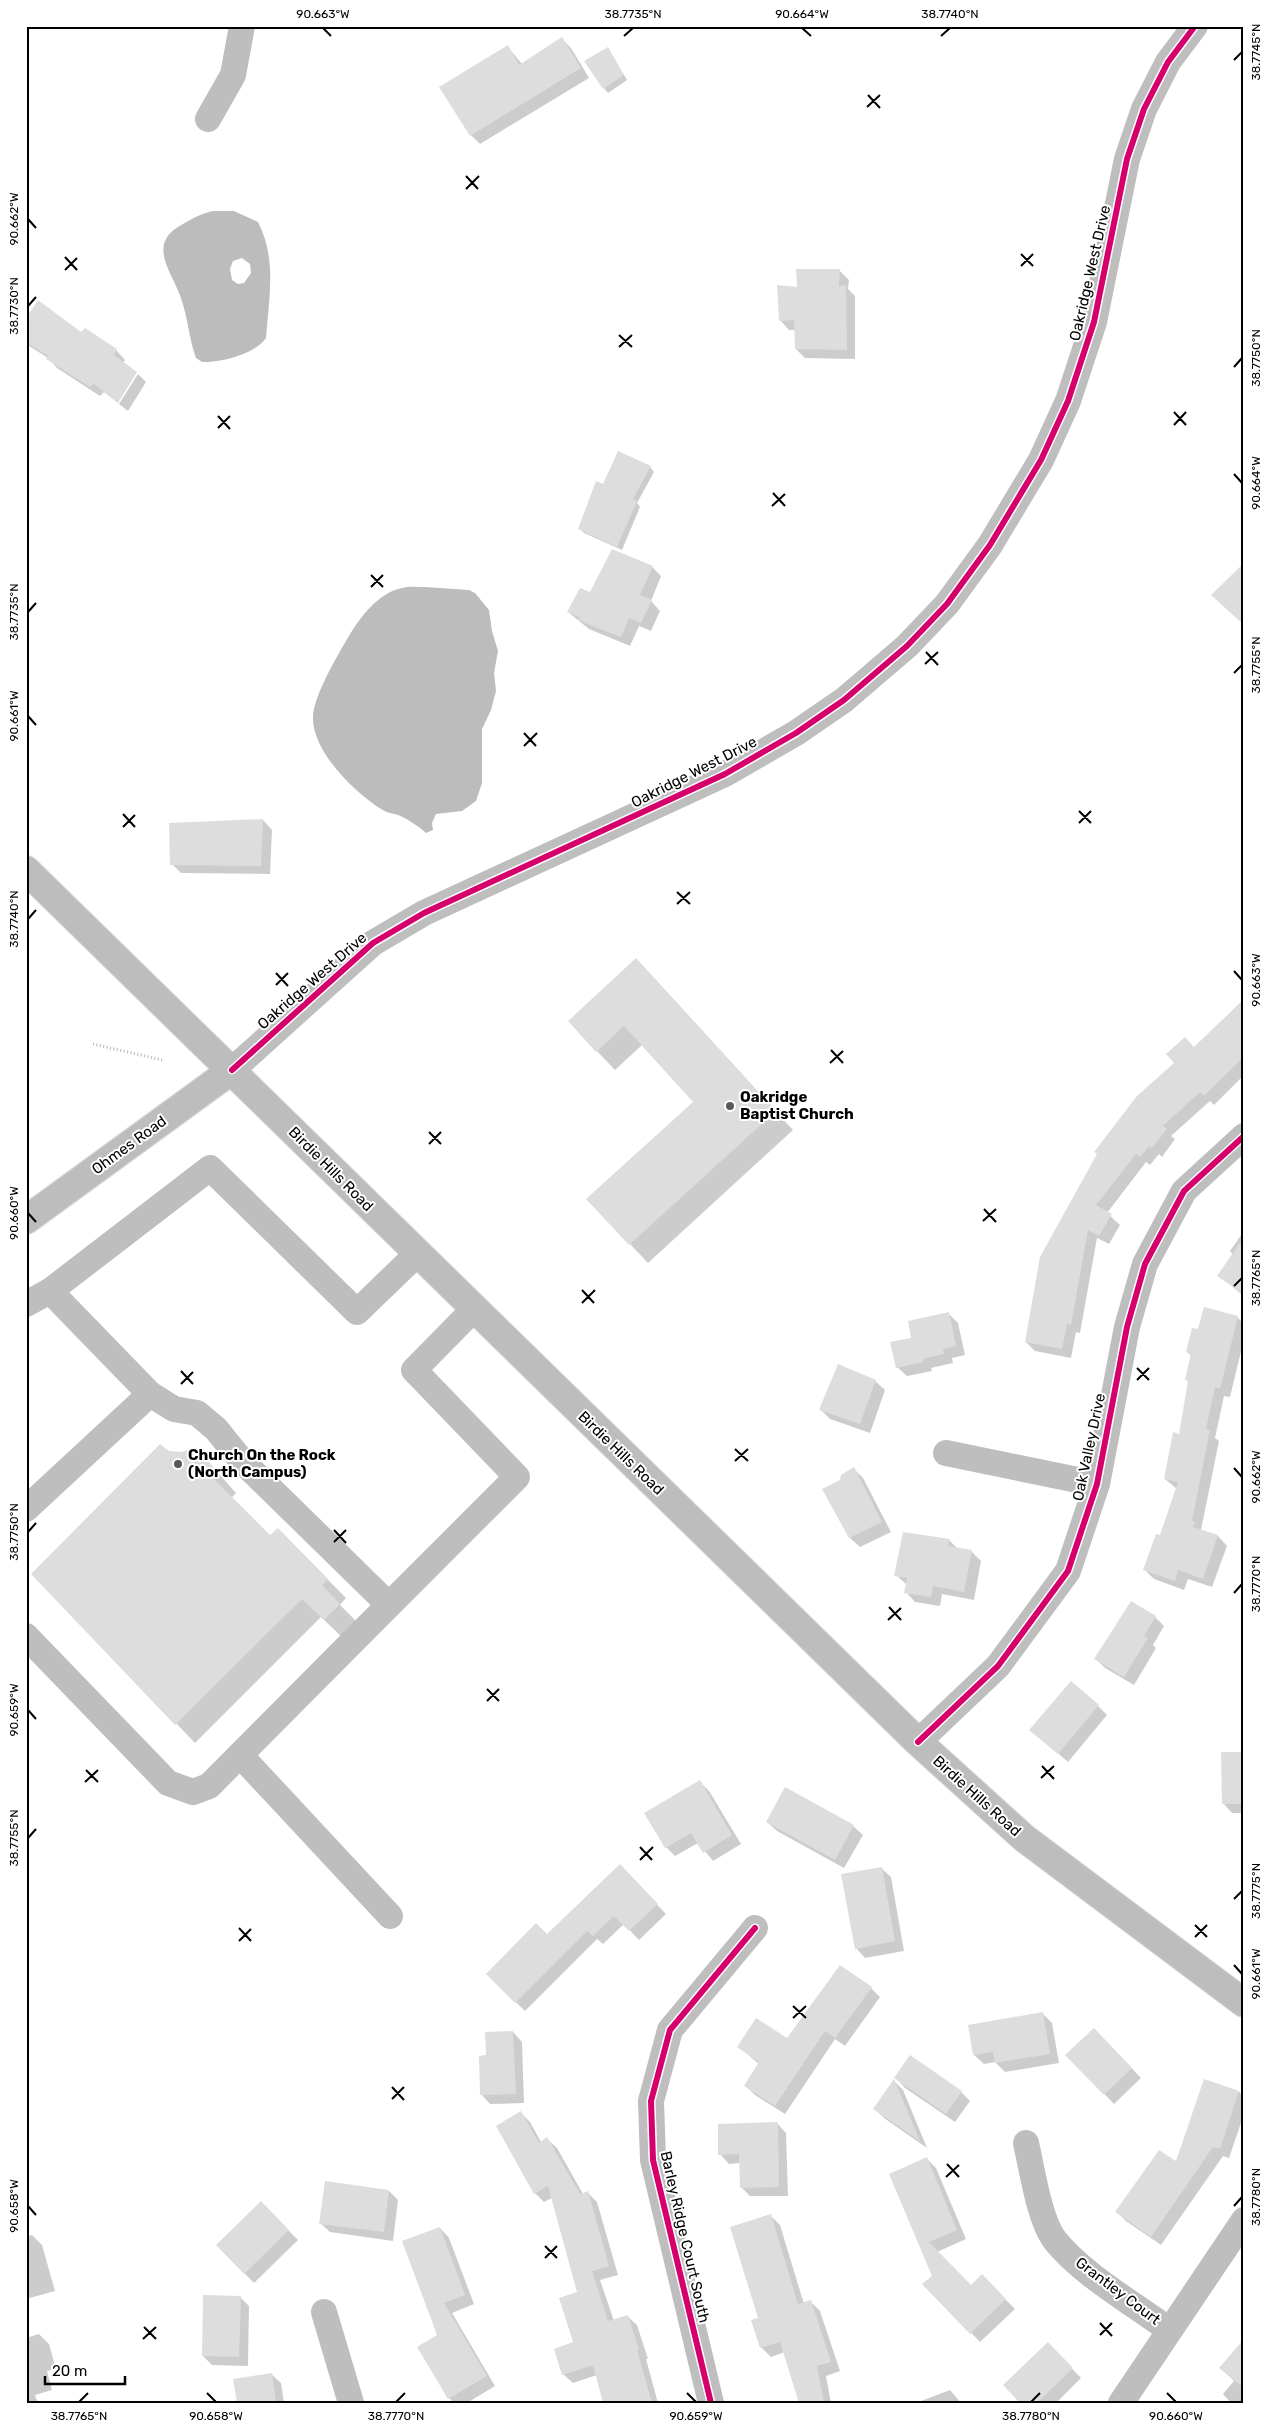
<svg xmlns="http://www.w3.org/2000/svg" width="1270" height="2429" font-family="Rubik,sans-serif">
  <rect width="100%" height="100%" fill="#fff"/>
  <g fill="#bcbcbc" fill-rule="evenodd">
    <path d="M213,211H234L258,222C277,259 269,297 266,338C254,355 221,362 202,362L196,358C189,339 188,318 181,298C172,272 148,246 178,227C189,220 200,214 213,211ZM242,258L250,264L251,273L244,283L238,284L232,280L230,269L233,261Z"/>
    <path d="M425,587L469,590L475,593L489,610L492,631L498,651L494,673L496,691L491,710L482,729V783L476,801L462,811L436,814L432,823L433,830L426,833C421,828 405,817 398,815C391,813 387,813 381,809C354,792 312,751 313,717C313,698 336,658 346,641C358,620 377,593 402,588C409,586 418,587 425,587Z"/>
  </g>
  <g fill="#0003">
    <path d="M562,39L571,48L589,78L480,144L471,135L507,46L522,64Z"/>
    <path d="M608,49L627,80L608,93L604,88Z"/>
    <path d="M839,270L849,280L848,289L855,296V359L805,358L796,349V330H789L780,320L798,288Z"/>
    <path d="M26,321L81,334L116,350L125,360L123,363L136,373L117,402L104,392L100,396L57,368L48,358L26,344Z"/>
    <path d="M138,374L146,382L128,411L119,404Z"/>
    <path d="M650,467L654,472L637,503L640,507L622,550L584,533L579,528L604,486Z"/>
    <path d="M652,567L661,576L651,601L660,611L651,631L639,626L630,646L589,629L568,612Z"/>
    <path d="M263,820L272,830L270,874L181,873L172,864Z"/>
    <path d="M655,979L793,1130L648,1263L630,1244L695,1102L642,1045L615,1070L597,1051Z"/>
    <path d="M1244,1001V1075L1214,1105L1210,1101L1171,1136L1175,1139L1162,1157L1159,1154L1150,1165L1146,1162L1107,1213L1120,1225L1109,1244L1097,1238L1080,1333L1076,1332L1071,1358L1035,1351L1026,1342L1041,1257L1195,1048Z"/>
    <path d="M1244,1231V1296L1219,1276L1233,1255L1230,1251Z"/>
    <path d="M948,1313L958,1323L965,1355L952,1358L953,1363L931,1368L932,1371L907,1376L897,1367L913,1338Z"/>
    <path d="M1237,1317L1244,1324V1339L1230,1397L1224,1396L1215,1438L1219,1441L1201,1530L1218,1536L1227,1546L1212,1587L1188,1579L1184,1590L1154,1579L1145,1570L1161,1536L1177,1489L1165,1479L1180,1435L1189,1383L1186,1379L1192,1356L1187,1352L1199,1330Z"/>
    <path d="M875,1381L885,1390L870,1433L830,1419L821,1410Z"/>
    <path d="M213,1467L236,1493L231,1498L270,1537L278,1529L346,1598L340,1605L358,1623L343,1638L321,1617L195,1743L33,1574Z"/>
    <path d="M854,1469L863,1478L891,1532L860,1547L850,1538L824,1490L841,1481Z"/>
    <path d="M949,1540L958,1549L972,1552L981,1561L974,1600L942,1594L940,1606L915,1602L906,1592L907,1585L896,1575Z"/>
    <path d="M1155,1617L1164,1626L1153,1645L1156,1648L1134,1685L1105,1668L1096,1659Z"/>
    <path d="M1098,1706L1107,1715L1068,1762L1031,1730Z"/>
    <path d="M1244,1753V1813H1232L1223,1803Z"/>
    <path d="M700,1782L709,1791L741,1844L713,1861L698,1843L675,1856L666,1847Z"/>
    <path d="M767,1822L853,1826L863,1835L844,1868L777,1831Z"/>
    <path d="M620,1866L666,1914L639,1940L624,1924L603,1944L597,1939L525,2011L487,1974L547,1936Z"/>
    <path d="M881,1868L891,1877L904,1951L865,1958L856,1948Z"/>
    <path d="M871,1988L880,1997L845,2046L835,2039L785,2114L755,2095L745,2085L759,2064L739,2047L787,2040Z"/>
    <path d="M1043,2014L1052,2023L1059,2063L1005,2072L995,2062L984,2064L974,2055Z"/>
    <path d="M1094,2029L1141,2078L1114,2104L1067,2055Z"/>
    <path d="M513,2032L522,2042L524,2103L490,2104L481,2094L487,2056Z"/>
    <path d="M896,2078L961,2092L970,2101L955,2122L905,2088Z"/>
    <path d="M894,2081L903,2090L927,2148L884,2118L875,2109Z"/>
    <path d="M1205,2081L1239,2092L1244,2097V2114L1229,2158L1223,2156L1161,2245L1126,2221L1117,2212L1177,2163Z"/>
    <path d="M521,2113L530,2122L541,2142L547,2139L557,2148L583,2194L588,2193L597,2202L618,2275L600,2280L614,2321L627,2316L637,2325L648,2359H646L658,2403H605L597,2375L573,2383L563,2374L575,2343L578,2293L552,2198L544,2202L535,2193Z"/>
    <path d="M777,2123L786,2133L788,2196H750L741,2187L740,2163L729,2164L720,2154Z"/>
    <path d="M927,2159L936,2168L966,2239L937,2252L971,2287L982,2276L1015,2309L980,2342L924,2284L933,2276L890,2174Z"/>
    <path d="M326,2183L389,2191L398,2200L393,2241L330,2232L320,2223Z"/>
    <path d="M261,2203L298,2240L254,2283L217,2245Z"/>
    <path d="M770,2215L780,2225L804,2304L811,2302L820,2311L840,2371L826,2376L831,2403H793L800,2401L785,2352L771,2357L761,2347L759,2319Z"/>
    <path d="M440,2228L449,2238L474,2304L452,2313L495,2386L467,2403H454L449,2398L419,2347L439,2336Z"/>
    <path d="M32,2235L42,2245L55,2291L26,2299V2237Z"/>
    <path d="M240,2297L249,2306L248,2366L212,2365L203,2356Z"/>
    <path d="M39,2334L49,2344L56,2369L47,2371L52,2390L35,2395L38,2403H26V2338Z"/>
    <path d="M1244,2341V2403H1231L1223,2394L1234,2381L1221,2368Z"/>
    <path d="M1048,2344L1081,2378L1056,2403H1022Z"/>
    <path d="M271,2374L281,2383L284,2403H238Z"/>
    <path d="M950,2390L961,2403H916Z"/>
  </g>
  <g fill="#ddd">
    <path d="M562,37L581,68L470,136L439,87L508,45L519,65Z"/>
    <path d="M608,47L624,75L603,89L584,61Z"/>
    <path d="M796,269H840L839,286L846,285L847,350L795,349L794,320L779,321L777,285L797,287Z"/>
    <path d="M38,300L81,332L85,328L117,349L114,355L137,372L118,403L94,384L90,387L46,359L48,356L26,342V318Z"/>
    <path d="M618,451L651,466L633,499L637,501L617,547L578,529L596,481L603,484Z"/>
    <path d="M612,549L653,566L640,595L652,600L641,623L629,618L621,637L587,624L579,620V617L567,612L580,588L590,592Z"/>
    <path d="M1244,563V625L1211,595Z"/>
    <path d="M263,819L261,866L170,865L169,823Z"/>
    <path d="M636,958L776,1111L629,1245L586,1199L693,1102L624,1026L596,1052L568,1021Z"/>
    <path d="M1244,999V1057L1204,1096L1200,1092L1163,1126L1167,1129L1152,1148L1149,1146L1140,1157L1136,1154L1096,1205L1112,1214L1099,1236L1088,1230L1071,1325L1067,1324L1062,1349L1025,1342L1040,1257L1097,1154L1094,1152L1137,1096L1174,1063L1166,1054L1185,1037L1194,1047Z"/>
    <path d="M1244,1237V1294L1217,1276Z"/>
    <path d="M1204,1307L1238,1316L1220,1389L1215,1387L1206,1429L1210,1430L1192,1521L1195,1522L1193,1527L1218,1535L1203,1579L1178,1570L1175,1581L1143,1570L1156,1534L1160,1535L1178,1482L1164,1479L1173,1432L1179,1434L1188,1381L1185,1380L1191,1353L1186,1352L1192,1328L1198,1329Z"/>
    <path d="M949,1312L956,1346L943,1349L944,1354L923,1359V1362L896,1368L890,1342L911,1338L908,1321Z"/>
    <path d="M838,1364L876,1380L860,1424L819,1410Z"/>
    <path d="M160,1444L169,1451L182,1452L195,1447L219,1473L214,1479L270,1535L278,1528L328,1579L322,1585L340,1604L324,1620L302,1599L175,1725L31,1574Z"/>
    <path d="M854,1467L882,1522L849,1538L822,1489L840,1480L841,1475Z"/>
    <path d="M903,1532L950,1539L948,1546L972,1550L964,1592L933,1586L931,1597L904,1593L907,1578L894,1576Z"/>
    <path d="M1131,1601L1156,1616L1144,1636L1148,1638L1124,1677L1094,1659Z"/>
    <path d="M1071,1681L1099,1705L1058,1754L1029,1730Z"/>
    <path d="M1221,1752H1244V1804H1222Z"/>
    <path d="M700,1780L732,1835L703,1853L691,1833L665,1848L644,1813Z"/>
    <path d="M785,1787L854,1825L835,1860L766,1822Z"/>
    <path d="M620,1864L658,1904L629,1931L614,1916L593,1936L587,1931L515,2003L486,1974L536,1923L547,1934Z"/>
    <path d="M882,1867L895,1941L855,1949L841,1874Z"/>
    <path d="M840,1965L872,1987L835,2038L825,2031L775,2106L744,2086L759,2062L737,2047L756,2018L787,2038Z"/>
    <path d="M1043,2012L1050,2054L995,2063L993,2052L973,2055L968,2025Z"/>
    <path d="M1094,2028L1132,2068L1104,2095L1065,2055Z"/>
    <path d="M513,2031L516,2094L480,2095L479,2056L486,2055L485,2032Z"/>
    <path d="M910,2055L962,2091L946,2114L894,2078Z"/>
    <path d="M894,2079L920,2141L873,2109Z"/>
    <path d="M1204,2079L1239,2091L1220,2149L1213,2147L1151,2237L1115,2212L1159,2150L1176,2161Z"/>
    <path d="M521,2111L539,2143L547,2137L580,2194L588,2191L609,2266L592,2271L608,2321L628,2315L639,2350H637L652,2403H603L593,2365L562,2375L554,2349L573,2342L559,2298L577,2292L548,2186L534,2194L496,2126Z"/>
    <path d="M778,2122L779,2187L740,2188L739,2154L718,2155V2124Z"/>
    <path d="M927,2157L957,2230L929,2242L971,2285L982,2274L1006,2299L970,2334L922,2284L932,2276L889,2174Z"/>
    <path d="M325,2181L389,2190L384,2232L319,2224Z"/>
    <path d="M261,2201L289,2230L244,2274L216,2245Z"/>
    <path d="M771,2214L798,2304L811,2300L831,2362L817,2366L824,2403H799L780,2342L760,2348L751,2320L758,2318L730,2227Z"/>
    <path d="M440,2227L465,2295L444,2303L487,2376L448,2399L417,2347L437,2335L402,2241Z"/>
    <path d="M203,2295L241,2296L239,2357L202,2356Z"/>
    <path d="M1244,2339V2388L1219,2368Z"/>
    <path d="M1048,2342L1073,2368L1037,2403H1020L1003,2385Z"/>
    <path d="M272,2373L276,2403H237L233,2379Z"/>
  </g>
  <g fill="none" stroke-linecap="round" stroke-linejoin="round">
    <defs>
      <g id="major">
        <path d="M26,870L918,1742L1024,1838L1244,2003"/>
        <path d="M26,1220L232,1070"/>
      </g>
    </defs>
    <use href="#major" stroke="#dbdbdb" stroke-width="30"/>
    <path stroke="#b8b8b8" stroke-width="3" stroke-dasharray="1 2.5" stroke-linecap="butt" d="M93,1044L162,1060"/>
    <g stroke="#bebebe" stroke-width="26">
      <path d="M208,119L233,75L242,26"/>
      <path d="M232,1070L373,943L424,913L725,774L796,733L844,700L907,646L947,604L990,545L1041,460L1068,401L1094,322L1127,159L1144,109L1168,62L1195,26"/>
      <path d="M50,1291L150,1394L174,1409L197,1413L216,1429L241,1460L389,1605L517,1477L414,1370L474,1309"/>
      <path d="M26,1304L50,1291L210,1168L357,1312L417,1254"/>
      <path d="M946,1453L1097,1484"/>
      <path d="M26,1509L150,1394"/>
      <path d="M26,1636L168,1783L193,1792L209,1786L389,1605"/>
      <path d="M918,1742L998,1666L1068,1571L1097,1484L1127,1327L1145,1264L1184,1191L1244,1136"/>
      <path d="M240,1755L390,1916"/>
      <path d="M1026,2143C1032,2169 1039,2218 1054,2239C1080,2273 1134,2304 1169,2330"/>
      <path d="M324,2312L351,2403"/>
      <path d="M711,2403L653,2160L651,2101L670,2030L755,1928"/>
      <path d="M1121,2403L1244,2220"/>
    </g>
    <use href="#major" stroke="#bdbdbd" stroke-width="28"/>
    <defs>
      <g id="cycleway">
        <path d="M232,1070L373,943L424,913L725,774L796,733L844,700L907,646L947,604L990,545L1041,460L1068,401L1094,322L1127,159L1144,109L1168,62L1195,26"/>
        <path d="M918,1742L998,1666L1068,1571L1097,1484L1127,1327L1145,1264L1184,1191L1244,1136"/>
        <path d="M711,2403L653,2160L651,2101L670,2030L755,1928"/>
      </g>
    </defs>
    <use href="#cycleway" stroke="#fff" stroke-width="9"/>
    <use href="#cycleway" stroke="#d6006c" stroke-width="6"/>
  </g>
  <path fill="none" stroke="#000" stroke-width="2" d="M323,28L331,36M802,28L811,36M624,36L633,28M941,36L950,28M1234,60L1242,52M868,95L880,108M867,107L880,95M466,176L478,189M466,189L479,176M28,219L36,228M1021,254L1033,266M65,257L77,270M1021,266L1033,254M65,270L77,258M28,306L36,297M619,335L632,347M619,347L632,335M1234,367L1242,358M1174,412L1186,425M218,416L230,429M1174,425L1186,412M218,428L230,416M1234,474L1242,483M773,493L785,506M772,506L785,494M371,575L383,587M371,587L383,575M28,612L36,603M926,652L938,665M925,664L938,652M1234,673L1242,665M28,716L36,725M524,733L536,746M524,746L537,733M1079,811L1091,823M123,814L135,827M1079,823L1091,811M123,827L135,815M677,892L690,904M677,904L690,892M28,919L36,910M1234,971L1242,980M276,973L288,986M276,985L288,973M831,1050L843,1063M830,1063L843,1051M429,1132L441,1144M429,1144L441,1132M984,1209L996,1222M28,1213L36,1222M983,1221L996,1209M1234,1286L1242,1278M582,1290L594,1303M582,1303L595,1290M1137,1368L1149,1380M181,1371L193,1384M1137,1380L1149,1368M181,1384L193,1372M735,1449L748,1461M735,1461L748,1449M1234,1468L1242,1477M334,1530L346,1543M28,1532L36,1523M334,1542L346,1530M1234,1593L1242,1584M889,1607L901,1620M888,1620L901,1608M487,1689L499,1701M487,1701L499,1689M28,1710L36,1719M1042,1766L1054,1779M86,1770L98,1782M1041,1778L1054,1766M85,1782L98,1770M28,1838L36,1829M640,1847L652,1860M640,1860L653,1847M1234,1899L1242,1891M1195,1925L1207,1937M239,1928L251,1941M1195,1937L1207,1925M239,1941L251,1929M1234,1965L1242,1974M793,2006L806,2018M793,2018L806,2006M392,2087L404,2100M392,2099L404,2087M947,2164L959,2177M946,2177L959,2165M28,2206L36,2215M1234,2206L1242,2197M545,2246L557,2258M545,2258L557,2246M1100,2323L1112,2336M144,2327L156,2339M1100,2335L1112,2323M143,2339L156,2327M207,2393L216,2402M687,2393L696,2402M1167,2393L1176,2402M79,2402L88,2393M396,2402L405,2393M1031,2402L1040,2393"/>
  <g fill="#595959" stroke="#fff" stroke-width="2">
    <circle cx="730" cy="1106" r="5"/>
    <circle cx="178" cy="1464" r="5"/>
  </g>
  <g text-anchor="middle" stroke-width="4" stroke-linejoin="round" paint-order="stroke">
    <g font-size="15" fill="#000" stroke="#fff">
      <text transform="translate(1090 273) rotate(-77)" y="5">Oakridge West Drive</text>
      <text transform="translate(694 772) rotate(-27)" y="5">Oakridge West Drive</text>
      <text transform="translate(312 981) rotate(-41)" y="5">Oakridge West Drive</text>
      <text transform="translate(129 1145) rotate(-36)" y="5">Ohmes Road</text>
      <text transform="translate(331 1169) rotate(45)" y="5">Birdie Hills Road</text>
      <text transform="translate(1089 1447) rotate(-78)" y="5">Oak Valley Drive</text>
      <text transform="translate(621 1453) rotate(44)" y="5">Birdie Hills Road</text>
      <text transform="translate(977 1796) rotate(42)" y="5">Birdie Hills Road</text>
      <text transform="translate(685 2237) rotate(77)" y="5">Barley Ridge Court South</text>
      <text transform="translate(1118 2291) rotate(37)" y="5">Grantley Court</text>
    </g>
    <g font-size="15" font-weight="bold" fill="#000" stroke="#fff" text-anchor="start">
      <text x="740" y="1102">Oakridge<tspan x="740" dy="17">Baptist Church</tspan></text>
      <text x="188" y="1460">Church On the Rock<tspan x="188" dy="17">(North Campus)</tspan></text>
    </g>
  </g>
  <rect width="1270" height="2429" fill="none" stroke="#ffffff" stroke-width="55"/>
  <path d="M45 2376v8h80v-8" fill="none" stroke="#000000" stroke-width="2.5"/>
  <text x="52" y="2376" font-size="15" fill="#000000" stroke="#ffffff" stroke-width="4" paint-order="stroke">20 m</text>
  <rect x="28" y="28" width="1214" height="2374" fill="none" stroke="#000" stroke-width="2"/>
  <g font-size="12" text-anchor="middle" fill="#000">
    <text x="323" y="18">90.663°W</text>
    <text x="633" y="18">38.7735°N</text>
    <text x="802" y="18">90.664°W</text>
    <text x="950" y="18">38.7740°N</text>
    <text transform="translate(1256 52) rotate(-90)" y="4">38.7745°N</text>
    <text transform="translate(14 219) rotate(-90)" y="4">90.662°W</text>
    <text transform="translate(14 306) rotate(-90)" y="4">38.7730°N</text>
    <text transform="translate(1256 358) rotate(-90)" y="4">38.7750°N</text>
    <text transform="translate(1256 483) rotate(-90)" y="4">90.664°W</text>
    <text transform="translate(14 612) rotate(-90)" y="4">38.7735°N</text>
    <text transform="translate(1256 665) rotate(-90)" y="4">38.7755°N</text>
    <text transform="translate(14 716) rotate(-90)" y="4">90.661°W</text>
    <text transform="translate(14 919) rotate(-90)" y="4">38.7740°N</text>
    <text transform="translate(1256 980) rotate(-90)" y="4">90.663°W</text>
    <text transform="translate(14 1213) rotate(-90)" y="4">90.660°W</text>
    <text transform="translate(1256 1278) rotate(-90)" y="4">38.7765°N</text>
    <text transform="translate(1256 1477) rotate(-90)" y="4">90.662°W</text>
    <text transform="translate(14 1532) rotate(-90)" y="4">38.7750°N</text>
    <text transform="translate(1256 1584) rotate(-90)" y="4">38.7770°N</text>
    <text transform="translate(14 1710) rotate(-90)" y="4">90.659°W</text>
    <text transform="translate(14 1838) rotate(-90)" y="4">38.7755°N</text>
    <text transform="translate(1256 1891) rotate(-90)" y="4">38.7775°N</text>
    <text transform="translate(1256 1974) rotate(-90)" y="4">90.661°W</text>
    <text transform="translate(1256 2197) rotate(-90)" y="4">38.7780°N</text>
    <text transform="translate(14 2206) rotate(-90)" y="4">90.658°W</text>
    <text x="79" y="2420">38.7765°N</text>
    <text x="216" y="2420">90.658°W</text>
    <text x="396" y="2420">38.7770°N</text>
    <text x="696" y="2420">90.659°W</text>
    <text x="1031" y="2420">38.7780°N</text>
    <text x="1176" y="2420">90.660°W</text>
  </g>
</svg>
